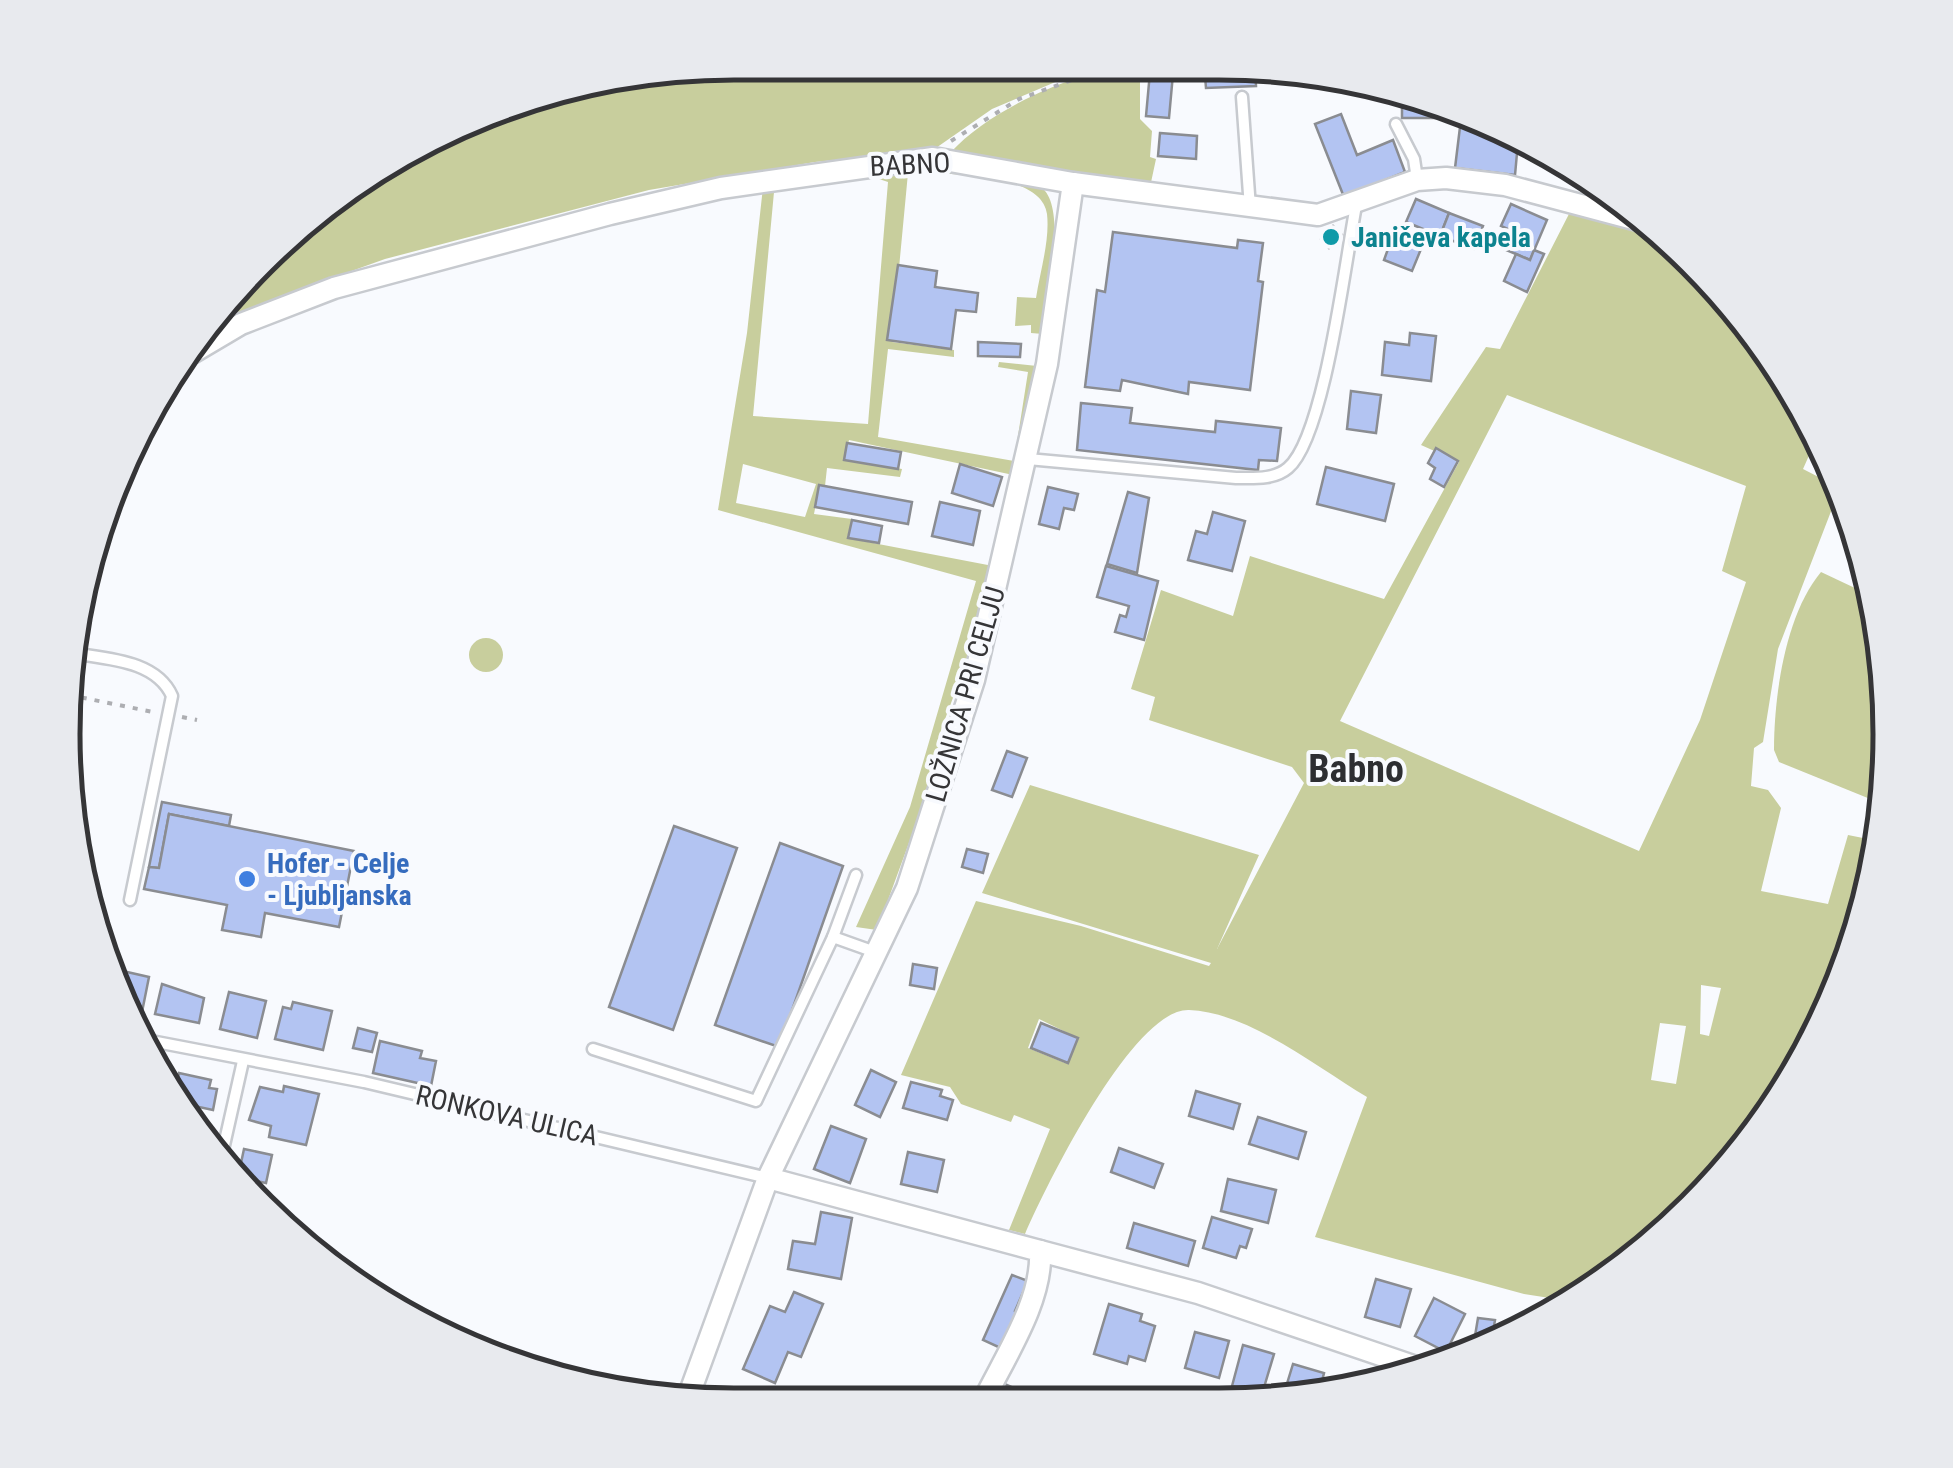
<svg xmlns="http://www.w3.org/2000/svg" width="1953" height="1468" font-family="'Roboto Condensed',sans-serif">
  <rect width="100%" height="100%" fill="#f8fafe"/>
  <g fill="#c8ce9d" fill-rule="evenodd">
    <path d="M734,63H1075L1079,72L992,109L933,150L815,162L649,190L385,259L268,301L209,330L259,260L398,153L560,86Z"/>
    <path d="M1140,64V119L1152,131L1150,157L1156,159L1150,187L951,152C992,107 1079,70 1140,64Z"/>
    <path d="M925,168C960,171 1008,169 1039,186C1070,202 1046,303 1043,334L1031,333V325L1015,326L1017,297L1036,298C1040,272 1050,240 1047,214C1041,170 941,174 908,173L892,342L954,350V357L888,349L878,437L1014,461L1028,372L998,367L999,362L1037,366L1018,476L849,440L845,459L902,469L900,477L827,468L825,486L819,488L814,514L852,519L847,538L993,566L967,660L941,730L935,772L877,930L856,927L910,807L976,581L718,510L747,333L763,187ZM876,178L888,182L868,424L753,416L774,192ZM743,464L816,484L805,517L736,503Z"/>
    <path d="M1570,212L1657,237L1752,326L1819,433L1803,469L1840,488L1778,649L1763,742L1754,748L1751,786L1768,790L1781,808L1761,891L1828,904L1848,835L1878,841L1885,819L1855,950L1800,1070L1723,1177L1627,1267L1569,1301L1524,1294L1315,1237L1367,1097C1317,1067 1248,1012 1189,1010C1133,1008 1045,1188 1025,1234L1009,1230L1050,1129L1014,1115L1011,1122L961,1104L950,1087L901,1075L976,901L1081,926L1209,966L1211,963L982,893L1030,785L1259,855L1217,949L1304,783L1292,767L1149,720L1155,697L1131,689L1161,590L1233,616L1250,556L1384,599L1459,462L1421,445L1486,347L1500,349ZM1507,395L1746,486L1722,571L1746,582L1700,720L1639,851L1340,721ZM1701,985L1721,988L1709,1036L1700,1034ZM1039,1019L1076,1037L1065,1063L1028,1048ZM1660,1023L1686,1026L1676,1084L1651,1080Z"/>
    <path d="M1821,572L1874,597L1889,691L1885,805L1779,762L1774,750C1774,696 1785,615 1821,572Z"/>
    <circle cx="486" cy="655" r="17"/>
  </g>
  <g fill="#b3c4f2" stroke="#8a8c91" stroke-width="2.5">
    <path d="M1204,64H1255L1256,86L1206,88Z"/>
    <path d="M1150,72L1173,74L1169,118L1146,116Z"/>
    <path d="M1402,90L1454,113V118H1402Z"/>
    <path d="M1341,114L1357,155L1393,140L1405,172L1344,197L1315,124Z"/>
    <path d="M1470,121L1518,142L1515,175L1455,168L1460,127Z"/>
    <path d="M1160,133L1197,136L1196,159L1158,156Z"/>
    <path d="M1416,199L1449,213L1440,236L1406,222Z"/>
    <path d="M1511,204L1547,220L1530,260L1504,249L1512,231L1501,226Z"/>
    <path d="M1449,213L1483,226L1474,249L1440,236Z"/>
    <path d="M1333,226L1342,235L1329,248L1321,239Z"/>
    <path d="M1113,232L1237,248L1238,240L1263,243L1258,281L1263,282L1250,390L1189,382L1188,394L1122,380L1120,391L1085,387L1097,290L1105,292Z"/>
    <path d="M1392,238L1421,249L1412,271L1384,260Z"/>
    <path d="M1534,250L1544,254L1527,292L1504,281L1516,254L1530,260Z"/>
    <path d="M898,265L937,271L935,287L978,293L976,312L956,310L951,349L887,340Z"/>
    <path d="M1410,333L1436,336L1431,381L1382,375L1385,342L1409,345Z"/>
    <path d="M978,342L1021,344L1020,357L978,356Z"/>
    <path d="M1351,391L1381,395L1376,433L1347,429Z"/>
    <path d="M1081,403L1132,408L1130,423L1215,432L1216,421L1281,428L1277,461L1259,460L1258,470L1077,450Z"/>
    <path d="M847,443L901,452L898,469L844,460Z"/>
    <path d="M1436,448L1458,461L1444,487L1430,479L1435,468L1428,463Z"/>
    <path d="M960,464L1002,477L993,506L952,493Z"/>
    <path d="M1326,467L1394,484L1385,521L1317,504Z"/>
    <path d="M819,485L912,502L908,524L815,507Z"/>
    <path d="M1048,487L1078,494L1074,510L1064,508L1059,529L1039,524Z"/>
    <path d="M1128,492L1149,498L1137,573L1107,564Z"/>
    <path d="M940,502L980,511L973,545L932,536Z"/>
    <path d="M1213,512L1245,521L1232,571L1188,560L1196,531L1207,534Z"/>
    <path d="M852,520L882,526L879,543L848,538Z"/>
    <path d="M1106,566L1158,581L1144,640L1115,632L1120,615L1126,617L1129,606L1097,597Z"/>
    <path d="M1007,751L1027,758L1012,797L992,790Z"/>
    <path d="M162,802L231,815L229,826L169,814L159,868L149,867Z"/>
    <path d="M169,814L354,851L339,927L265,913L261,937L222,930L227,905L144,889L149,867L159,868Z"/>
    <path d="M674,826L737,848L673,1030L609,1007Z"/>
    <path d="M780,843L843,866L779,1047L715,1025Z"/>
    <path d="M967,849L988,854L983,873L962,867Z"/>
    <path d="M913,964L937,968L934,989L910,985Z"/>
    <path d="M114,969L149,977L142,1012L130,1010L113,977Z"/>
    <path d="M162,984L204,998L199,1023L155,1014Z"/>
    <path d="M229,992L266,1001L257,1038L220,1029Z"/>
    <path d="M293,1002L332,1011L323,1050L275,1039L283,1007L291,1009Z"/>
    <path d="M1041,1023L1078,1038L1068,1063L1031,1048Z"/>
    <path d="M358,1028L377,1033L372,1052L353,1048Z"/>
    <path d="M380,1041L422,1051L420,1058L436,1061L431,1086L373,1073Z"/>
    <path d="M871,1070L896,1082L880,1117L855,1105Z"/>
    <path d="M179,1073L211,1080L209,1088L217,1089L213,1110L180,1103L175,1093Z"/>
    <path d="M911,1082L942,1090L940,1096L953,1100L947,1120L903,1108Z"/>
    <path d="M284,1086L319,1094L306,1145L269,1137L271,1126L249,1120L260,1087L283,1092Z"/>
    <path d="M1196,1091L1240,1104L1233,1129L1189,1116Z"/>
    <path d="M1258,1117L1306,1132L1298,1159L1249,1144Z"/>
    <path d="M831,1126L866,1139L850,1183L814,1169Z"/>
    <path d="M1119,1148L1163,1164L1154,1188L1111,1172Z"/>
    <path d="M244,1149L272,1155L266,1183L238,1177Z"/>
    <path d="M908,1152L944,1160L937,1192L901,1184Z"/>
    <path d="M1228,1179L1276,1190L1268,1223L1221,1211Z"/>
    <path d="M821,1212L852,1218L841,1279L788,1269L793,1241L815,1244Z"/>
    <path d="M1212,1217L1252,1229L1246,1248L1240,1246L1236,1258L1203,1248Z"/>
    <path d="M1134,1223L1195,1241L1188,1266L1127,1248Z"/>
    <path d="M1012,1275L1028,1281L1015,1311L1021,1314L1005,1350L983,1340Z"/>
    <path d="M1376,1279L1411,1289L1400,1327L1365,1317Z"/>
    <path d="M794,1292L823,1304L801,1357L788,1352L775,1383L743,1369L770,1306L785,1312Z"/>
    <path d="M1434,1298L1465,1314L1446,1352L1415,1336Z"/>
    <path d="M1109,1304L1142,1314L1140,1321L1155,1326L1145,1361L1129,1356L1127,1364L1094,1354Z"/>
    <path d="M1478,1318L1495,1320L1493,1332L1509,1335L1484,1350L1473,1348Z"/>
    <path d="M1195,1332L1229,1341L1219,1378L1185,1368Z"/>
    <path d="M1243,1345L1274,1354L1262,1394L1232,1386Z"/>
    <path d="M1293,1364L1324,1373L1318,1397L1282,1400Z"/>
    <path d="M1340,1378L1363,1385L1336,1392Z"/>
    <path d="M1000,1382L1046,1402H992Z"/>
  </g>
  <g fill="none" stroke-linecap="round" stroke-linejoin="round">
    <defs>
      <g id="lane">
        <path d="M1242,97L1250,208"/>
        <path d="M1396,124L1414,159L1417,179"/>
        <path d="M1028,459L1236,478C1253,478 1274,480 1288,468C1325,437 1346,255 1357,200"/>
        <path d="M72,653C107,659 156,660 172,696L130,900"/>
        <path d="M833,937L856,875"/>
        <path d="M146,1040L364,1082L768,1178"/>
        <path d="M593,1049L756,1101L833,937L875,952"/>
        <path d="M220,1163L243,1061"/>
      </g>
      <g id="street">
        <path d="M192,353L241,324L334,288L610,214L721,188L933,158L1073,183L1318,215L1417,180L1446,178L1505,185L1641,221"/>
        <path d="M768,1178L1040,1251C1043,1301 1004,1358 983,1402"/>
        <path d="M1040,1251L1198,1293L1422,1369"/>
        <path d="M686,1403L768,1178L907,888L974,680L1047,364L1073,183"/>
      </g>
    </defs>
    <use href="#lane" stroke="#c7cacf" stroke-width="15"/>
    <use href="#street" stroke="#c7cacf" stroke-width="25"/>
    <g stroke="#adaeb2" stroke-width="4" stroke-dasharray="5 8" stroke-linecap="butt">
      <path d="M1387,84L1393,109"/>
      <path d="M951,141L1019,99L1117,64"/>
      <path d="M69,695L153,712"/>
      <path d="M182,717L197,720"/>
    </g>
    <use href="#lane" stroke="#fff" stroke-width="10"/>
    <use href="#street" stroke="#fff" stroke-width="20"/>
  </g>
  <circle fill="#0f9aa8" stroke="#f8fafe" stroke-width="4" cx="1331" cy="237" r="10"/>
  <circle fill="#3f7fe0" stroke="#f8fafe" stroke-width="4" cx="247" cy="879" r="10"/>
  <g text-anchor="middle" stroke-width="8" stroke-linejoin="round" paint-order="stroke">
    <g font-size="28" fill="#353537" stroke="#f8fafe">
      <text transform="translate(910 164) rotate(-3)" y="10">BABNO</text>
      <text transform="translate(965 694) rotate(-74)" y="10">LOŽNICA PRI CELJU</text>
      <text transform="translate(507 1115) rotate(13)" y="10">RONKOVA ULICA</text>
    </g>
    <g font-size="28" font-weight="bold" fill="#0d838f" stroke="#f8fafe" text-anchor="start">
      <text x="1351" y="247">Janičeva kapela</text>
    </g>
    <g font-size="28" font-weight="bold" fill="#366cbe" stroke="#f8fafe" text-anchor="start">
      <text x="267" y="873">Hofer - Celje<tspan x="267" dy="32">- Ljubljanska</tspan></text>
    </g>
    <g font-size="38" font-weight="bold" fill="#2d2e32" stroke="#f8fafe">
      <text x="1356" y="782">Babno</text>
    </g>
  </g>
  <path d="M0 0H1953V1468H0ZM734 80H1219A654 654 0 0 1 1873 734V734A654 654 0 0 1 1219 1388H734A654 654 0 0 1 80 734V734A654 654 0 0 1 734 80Z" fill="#e8eaee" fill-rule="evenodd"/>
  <path fill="none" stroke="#353537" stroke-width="5" d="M734 80H1219A654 654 0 0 1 1873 734V734A654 654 0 0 1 1219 1388H734A654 654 0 0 1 80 734V734A654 654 0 0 1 734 80Z"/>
</svg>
